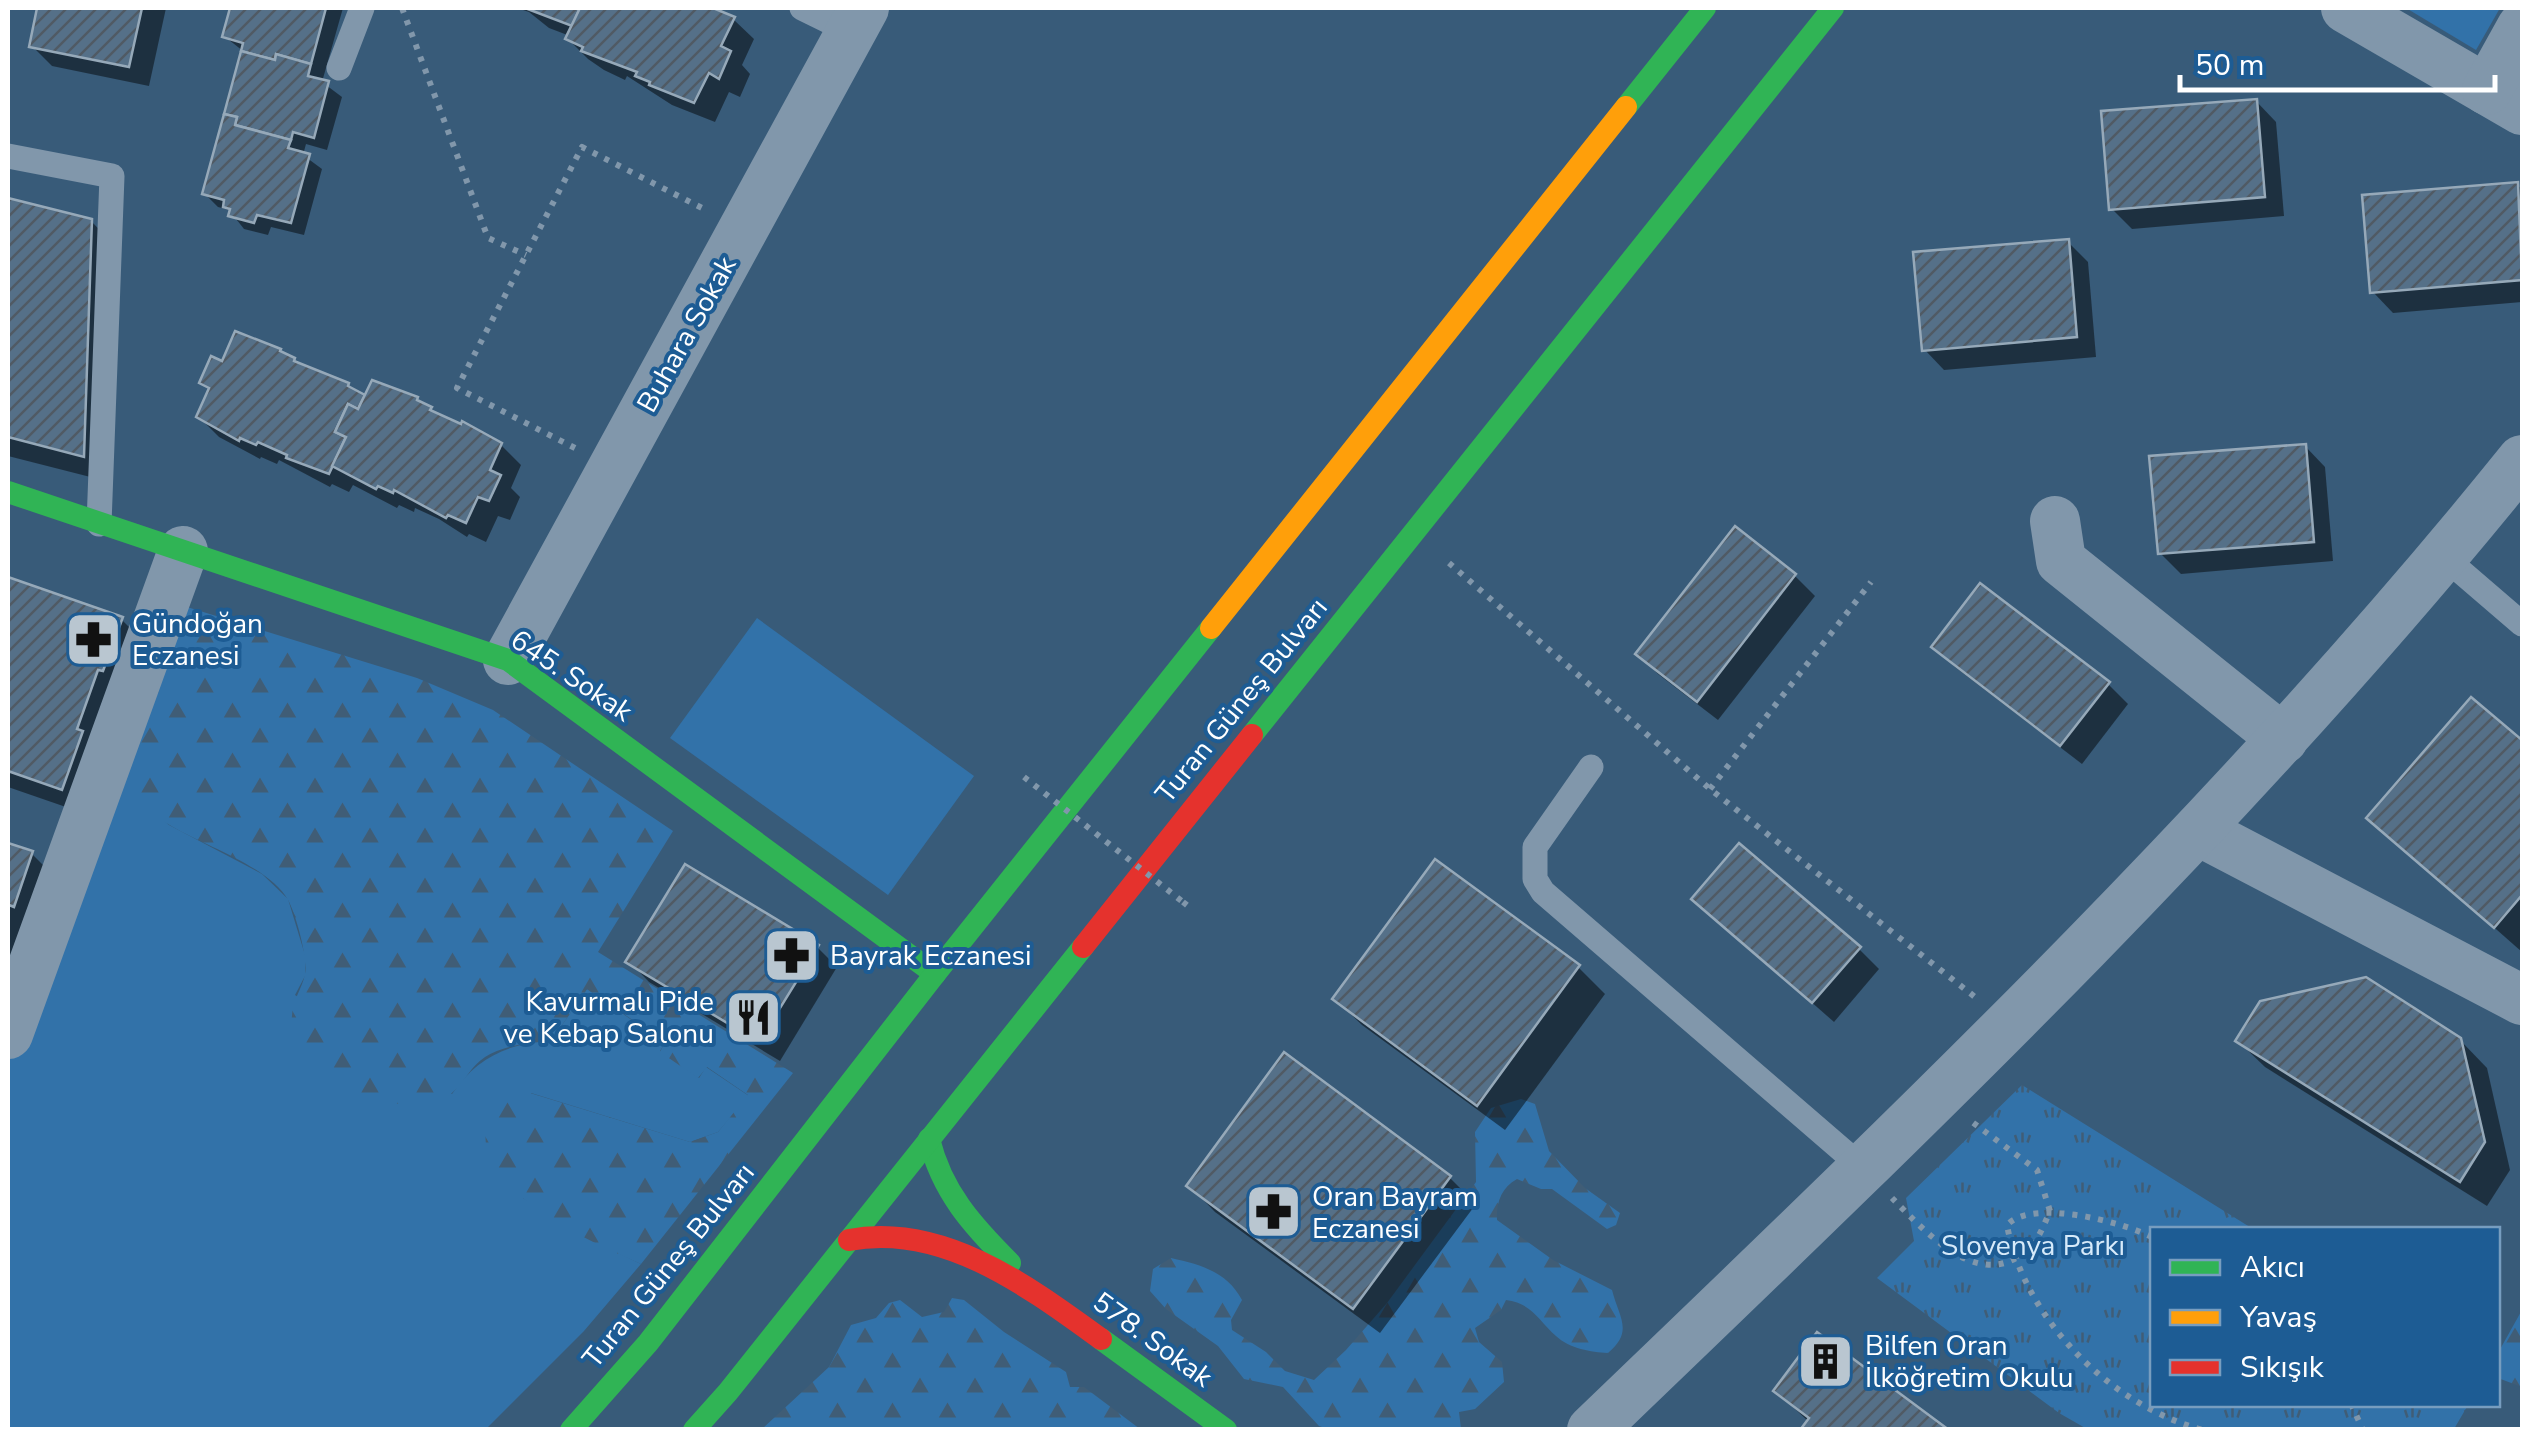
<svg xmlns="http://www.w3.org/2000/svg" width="2530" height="1437" font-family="'Nunito Sans',sans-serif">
  <defs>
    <pattern id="forest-firs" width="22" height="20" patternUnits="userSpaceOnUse" patternTransform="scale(2.5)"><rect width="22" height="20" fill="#3272a9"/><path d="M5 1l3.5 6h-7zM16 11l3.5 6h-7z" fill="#405d76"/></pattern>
    <pattern id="park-tufts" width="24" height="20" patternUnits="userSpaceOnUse" patternTransform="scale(2.5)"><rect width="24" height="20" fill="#3272a9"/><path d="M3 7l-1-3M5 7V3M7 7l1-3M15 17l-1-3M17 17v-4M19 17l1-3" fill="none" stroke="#405d76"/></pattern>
    <pattern id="building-hatch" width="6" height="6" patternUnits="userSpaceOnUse" patternTransform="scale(2.5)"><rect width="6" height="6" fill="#557088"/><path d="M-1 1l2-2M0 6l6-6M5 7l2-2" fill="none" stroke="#505a64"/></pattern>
  </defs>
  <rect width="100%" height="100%" fill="#385b79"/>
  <g fill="#3272a9">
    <path d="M2406,8H2500L2476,50Z"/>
    <path d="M757,618L974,776L888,895L670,738Z"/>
    <path d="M111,785L131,792L169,825L262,874L288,899L305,955V976L295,995L452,1094C476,1058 508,1043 551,1041L587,989L665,1043L660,1051L699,1078L706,1067L749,1096L718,1132L690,1142L531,1093L523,1198L581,1235L641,1264L584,1331L486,1429L8,1430V1062Z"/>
  </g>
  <g fill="url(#forest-firs)">
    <path d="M174,603L417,678L493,710L673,831L598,952L793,1073L641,1264C590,1241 522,1213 492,1162C481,1144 486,1119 492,1100L530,1093L690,1142L718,1132L748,1095L707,1067L698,1078L660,1052L665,1042L587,989L551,1041C529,1042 503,1046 485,1057C471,1066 465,1081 454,1091C441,1105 406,1105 388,1103C358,1099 294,1057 292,1025C290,1001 302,991 305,974C308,958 296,914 288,900C270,867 205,846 173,827C148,813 140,796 111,785Z"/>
    <path d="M1521,1099L1535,1104L1549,1151L1585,1188L1620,1213L1616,1225L1607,1229L1552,1189H1541L1517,1179C1501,1188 1496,1203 1497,1220L1553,1260L1612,1290C1619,1318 1634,1331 1608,1353C1591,1352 1570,1349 1556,1336C1539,1321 1532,1303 1506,1300L1501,1310L1475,1328L1479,1342L1502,1362L1504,1382L1475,1409L1459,1412L1461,1429L1331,1430L1319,1426L1283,1387L1244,1379L1218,1346L1166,1309L1150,1291L1153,1269L1171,1258C1202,1265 1227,1272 1242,1300L1231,1320L1232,1330L1266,1352L1285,1371L1314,1380L1346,1350L1387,1303L1476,1182L1475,1132L1491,1108Z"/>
    <path d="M952,1298L964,1300L1004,1332L1066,1372L1070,1387H1084L1140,1429H762L829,1367L851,1325L876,1318L889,1303L900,1300L922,1317L944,1312Z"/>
    <path d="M2522,1310V1387L2498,1378V1353Z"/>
  </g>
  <path fill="url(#park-tufts)" d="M2022,1085L2253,1229L2152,1230V1404L2468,1405L2454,1429H2087L2059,1413L1877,1278L1914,1241L1906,1198Z"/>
  <g fill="#0007">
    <path d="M39,8H166L149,86L52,66L32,46Z"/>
    <path d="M232,8H343L322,82L342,97L327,150L306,144L303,155L322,169L304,235L271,227L268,235L244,229L229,210L218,207L204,193L243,51L224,36Z"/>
    <path d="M517,8H711L733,19L754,39L742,65L750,74L740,97L729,92L715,122L672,105L627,76L625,80L604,70L588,59L568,39L570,36L549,28L529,12Z"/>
    <path d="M2256,101L2276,122L2284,216L2132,229L2112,209Z"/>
    <path d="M2517,184L2522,190V302L2393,313L2373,292Z"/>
    <path d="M8,201L91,221L117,248L110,482L8,456Z"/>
    <path d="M2068,242L2088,262L2096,357L1944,370L1924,349Z"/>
    <path d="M293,360L300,366L348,385L366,398L417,399L437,416L501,445L521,465L511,488L520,497L510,520L498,516L486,542L469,534L467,537L439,519L415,508L414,512L399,505L397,508L353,485L349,492L332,484L330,487L279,460L277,464L261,457L260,459L219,437L199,417L210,391L202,383L223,364Z"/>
    <path d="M2305,446L2325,467L2333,561L2181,574L2160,553Z"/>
    <path d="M1735,529L1795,576L1815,596L1718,720L1658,674L1638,654Z"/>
    <path d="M8,580L121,619L148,646L89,815L8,787Z"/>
    <path d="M1934,646L2108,684L2128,704L2082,764L1955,667Z"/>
    <path d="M2472,700L2522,744V952L2370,818Z"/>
    <path d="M8,845L31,853L58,880L8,1025Z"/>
    <path d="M1436,862L1578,967L1605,994L1505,1130L1362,1025L1335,999Z"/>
    <path d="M1694,899L1859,949L1879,969L1834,1022Z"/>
    <path d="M817,947L837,967L780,1061L649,982L629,961Z"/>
    <path d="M2460,1040L2487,1068L2510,1170L2487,1206L2265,1067L2238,1041Z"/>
    <path d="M1450,1178L1476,1204L1380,1333L1215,1212L1189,1185Z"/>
    <path d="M1817,1335L1809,1422L1776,1391Z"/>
  </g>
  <g fill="url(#building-hatch)" stroke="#96a9b9" stroke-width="2.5">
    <path d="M37,8H142L129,67L29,47Z"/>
    <path d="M230,8H326L311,64L276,54L275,60L241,51L243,43L222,37Z"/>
    <path d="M525,8H580L572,26Z"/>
    <path d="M580,8H713L735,17L721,46L731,51L719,79L709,73L694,103L649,85L650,82L635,76L637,72L581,51L583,47L565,39Z"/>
    <path d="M241,51L275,60L276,54L311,64L308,76L329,81L314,138L293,132L291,140L235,125L237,117L224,114Z"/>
    <path d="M2257,99L2265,197L2109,210L2101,111Z"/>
    <path d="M224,114L237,117L235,125L291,140L288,148L310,154L291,223L257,215L254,223L228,216L230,209L223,207L224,200L202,194Z"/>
    <path d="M2518,182L2522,280L2370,293L2362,195Z"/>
    <path d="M8,198L92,219L84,457L8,437Z"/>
    <path d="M2069,239L2077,337L1922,351L1913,252Z"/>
    <path d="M235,331L281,349L280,351L295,358L294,361L349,383L348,386L365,395L358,409L348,404L335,432L346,437L329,474L286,458L287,455L258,442L256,445L240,438L239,441L196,417L209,388L199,383L211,356L222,361Z"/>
    <path d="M372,380L418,397L417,400L432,407L430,410L461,424L462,421L502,443L490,470L501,475L489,501L478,497L466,523L448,515L446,518L394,490L393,493L378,486L376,489L332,466L346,437L335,432L348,404L358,409Z"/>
    <path d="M2306,444L2314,542L2158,554L2149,456Z"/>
    <path d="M1735,526L1796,574L1697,702L1635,654Z"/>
    <path d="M8,577L123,617L103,671L98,670L77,729L83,731L62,790L8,771Z"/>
    <path d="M1980,583L2110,682L2060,746L1931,647Z"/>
    <path d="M2471,697L2522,740V895L2494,928L2366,818Z"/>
    <path d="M8,843L33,851L14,907L9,905L8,908Z"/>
    <path d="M1739,843L1861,947L1812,1003L1691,899Z"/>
    <path d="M1435,859L1580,965L1477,1106L1332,999Z"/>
    <path d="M685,864L819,945L759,1042L625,962Z"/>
    <path d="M2366,977L2461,1038L2485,1142L2460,1182L2235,1041L2260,1001Z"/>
    <path d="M1284,1052L1451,1176L1353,1309L1186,1186Z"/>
    <path d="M1817,1332L1949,1430H1800L1809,1418L1773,1391Z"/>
  </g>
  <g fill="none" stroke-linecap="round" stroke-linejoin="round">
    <g stroke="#8197ab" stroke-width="6" stroke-dasharray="5 8" stroke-linecap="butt">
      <path d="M402,8L488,238L526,255"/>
      <path d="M575,448L457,388L582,147L706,210"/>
      <path d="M1449,563L1710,789L1975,997"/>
      <path d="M1710,789L1871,582"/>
      <path d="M1183,902L1193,910"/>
      <path d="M1892,1198C1926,1232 1982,1297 2031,1246C2040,1237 2045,1222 2050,1211L2037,1170L1972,1122"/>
      <path d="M2152,1237C2122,1222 2032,1198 2007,1225C2024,1319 2111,1406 2203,1430"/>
      <path d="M2351,1404L2363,1430"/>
    </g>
    <g stroke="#8197ab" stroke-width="25">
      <path d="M802,8L851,32"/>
      <path d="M339,68L362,8"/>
      <path d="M8,156L112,176L99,524"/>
      <path d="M2444,557L2522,624"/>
      <path d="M1591,767L1535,847V879L1543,892L1864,1169"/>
    </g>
    <g stroke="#8197ab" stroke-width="50">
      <path d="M2346,8L2522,110"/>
      <path d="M2487,90L2522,27"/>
      <path d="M2055,521L2061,561L2283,739"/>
      <path d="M508,660L864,8"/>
      <path d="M2199,831L2522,1000"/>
      <path d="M8,1034L183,551"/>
      <path d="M1592,1430C1916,1119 2241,809 2522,460"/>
    </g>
    <g stroke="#30b455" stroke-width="22">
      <path d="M1626,107L1705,8"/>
      <path d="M8,492L508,660L935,974"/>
      <path d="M1252,735L1833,8"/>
      <path d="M929,1139C942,1192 972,1225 1010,1263"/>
      <path d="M1101,1339L1226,1430"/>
      <path d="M571,1430L648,1343L935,974L1211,628"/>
      <path d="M694,1430L728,1392L1083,947"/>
    </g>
    <path stroke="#ff9f0a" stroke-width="22" d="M1211,628L1626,107"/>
    <g stroke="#e5322d" stroke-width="22">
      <path d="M1083,947L1252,735"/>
      <path d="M849,1240C943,1222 1029,1287 1101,1339"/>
    </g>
    <path stroke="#8197ab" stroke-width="6" stroke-dasharray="5 8" stroke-linecap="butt" d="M1024,777L1183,902"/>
  </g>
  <defs>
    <symbol id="pharmacy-square" viewBox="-11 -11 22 22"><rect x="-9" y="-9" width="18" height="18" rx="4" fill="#b9c6d0" stroke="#1d5c94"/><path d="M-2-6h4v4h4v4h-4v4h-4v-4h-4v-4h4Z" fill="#111"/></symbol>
    <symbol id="restaurant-square" viewBox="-11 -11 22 22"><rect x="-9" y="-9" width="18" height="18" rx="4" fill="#b9c6d0" stroke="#1d5c94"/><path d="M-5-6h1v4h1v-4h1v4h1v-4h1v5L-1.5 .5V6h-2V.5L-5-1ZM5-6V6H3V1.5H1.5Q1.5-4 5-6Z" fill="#111"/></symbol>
    <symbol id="building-square" viewBox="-11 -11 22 22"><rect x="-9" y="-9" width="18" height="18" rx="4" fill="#b9c6d0" stroke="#1d5c94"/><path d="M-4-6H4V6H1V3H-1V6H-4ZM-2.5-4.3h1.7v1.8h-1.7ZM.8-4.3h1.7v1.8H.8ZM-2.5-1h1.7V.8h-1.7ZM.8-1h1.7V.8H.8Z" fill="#111"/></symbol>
  </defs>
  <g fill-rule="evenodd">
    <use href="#pharmacy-square" x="62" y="608" width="63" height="63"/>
    <use href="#pharmacy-square" x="760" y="924" width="63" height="63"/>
    <use href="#restaurant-square" x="722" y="986" width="63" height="63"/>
    <use href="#pharmacy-square" x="1242" y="1180" width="63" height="63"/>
    <use href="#building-square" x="1794" y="1330" width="63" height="63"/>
  </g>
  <g text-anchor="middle" stroke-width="8" stroke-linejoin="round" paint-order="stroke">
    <g font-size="28" fill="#fff" stroke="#1d5c94">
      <text transform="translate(686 334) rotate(-61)" y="10">Buhara Sokak</text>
      <text transform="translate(572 675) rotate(34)" y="10">645. Sokak</text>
      <text transform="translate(1241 700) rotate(-51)" y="10">Turan Güneş Bulvarı</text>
      <text transform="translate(668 1265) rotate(-51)" y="10">Turan Güneş Bulvarı</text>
      <text transform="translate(1153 1339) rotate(36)" y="10">578. Sokak</text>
    </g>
    <g font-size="28" fill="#fff" stroke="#1d5c94" text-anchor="start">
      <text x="132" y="633">Gündoğan<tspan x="132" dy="32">Eczanesi</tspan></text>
      <text x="830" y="965">Bayrak Eczanesi</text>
      <text x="714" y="1011" text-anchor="end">Kavurmalı Pide<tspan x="714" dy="32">ve Kebap Salonu</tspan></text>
      <text x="1312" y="1206">Oran Bayram<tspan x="1312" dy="32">Eczanesi</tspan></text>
      <text x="1865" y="1355">Bilfen Oran<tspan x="1865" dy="32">İlköğretim Okulu</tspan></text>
    </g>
    <g font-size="28" fill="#d6eafa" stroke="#1d5c94">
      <text x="2033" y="1255">Slovenya Parkı</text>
    </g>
  </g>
  <rect width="2530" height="1437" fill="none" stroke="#ffffff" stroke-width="20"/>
  <rect x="2150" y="1227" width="350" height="180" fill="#1d5c94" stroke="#779dbf" stroke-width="2.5"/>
  <rect x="2170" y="1260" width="50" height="15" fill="#30b455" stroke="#779dbf" stroke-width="2.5"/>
  <text x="2240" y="1277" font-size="30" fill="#ffffff">Akıcı</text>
  <rect x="2170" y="1310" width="50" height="15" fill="#ff9f0a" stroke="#779dbf" stroke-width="2.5"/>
  <text x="2240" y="1327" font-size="30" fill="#ffffff">Yavaş</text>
  <rect x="2170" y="1360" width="50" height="15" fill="#e5322d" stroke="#779dbf" stroke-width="2.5"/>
  <text x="2240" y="1377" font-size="30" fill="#ffffff">Sıkışık</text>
  <path d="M2180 75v15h315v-15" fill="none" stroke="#ffffff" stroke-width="5"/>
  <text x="2195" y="75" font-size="30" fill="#ffffff" stroke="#1d5c94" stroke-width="8" paint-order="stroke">50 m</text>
</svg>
